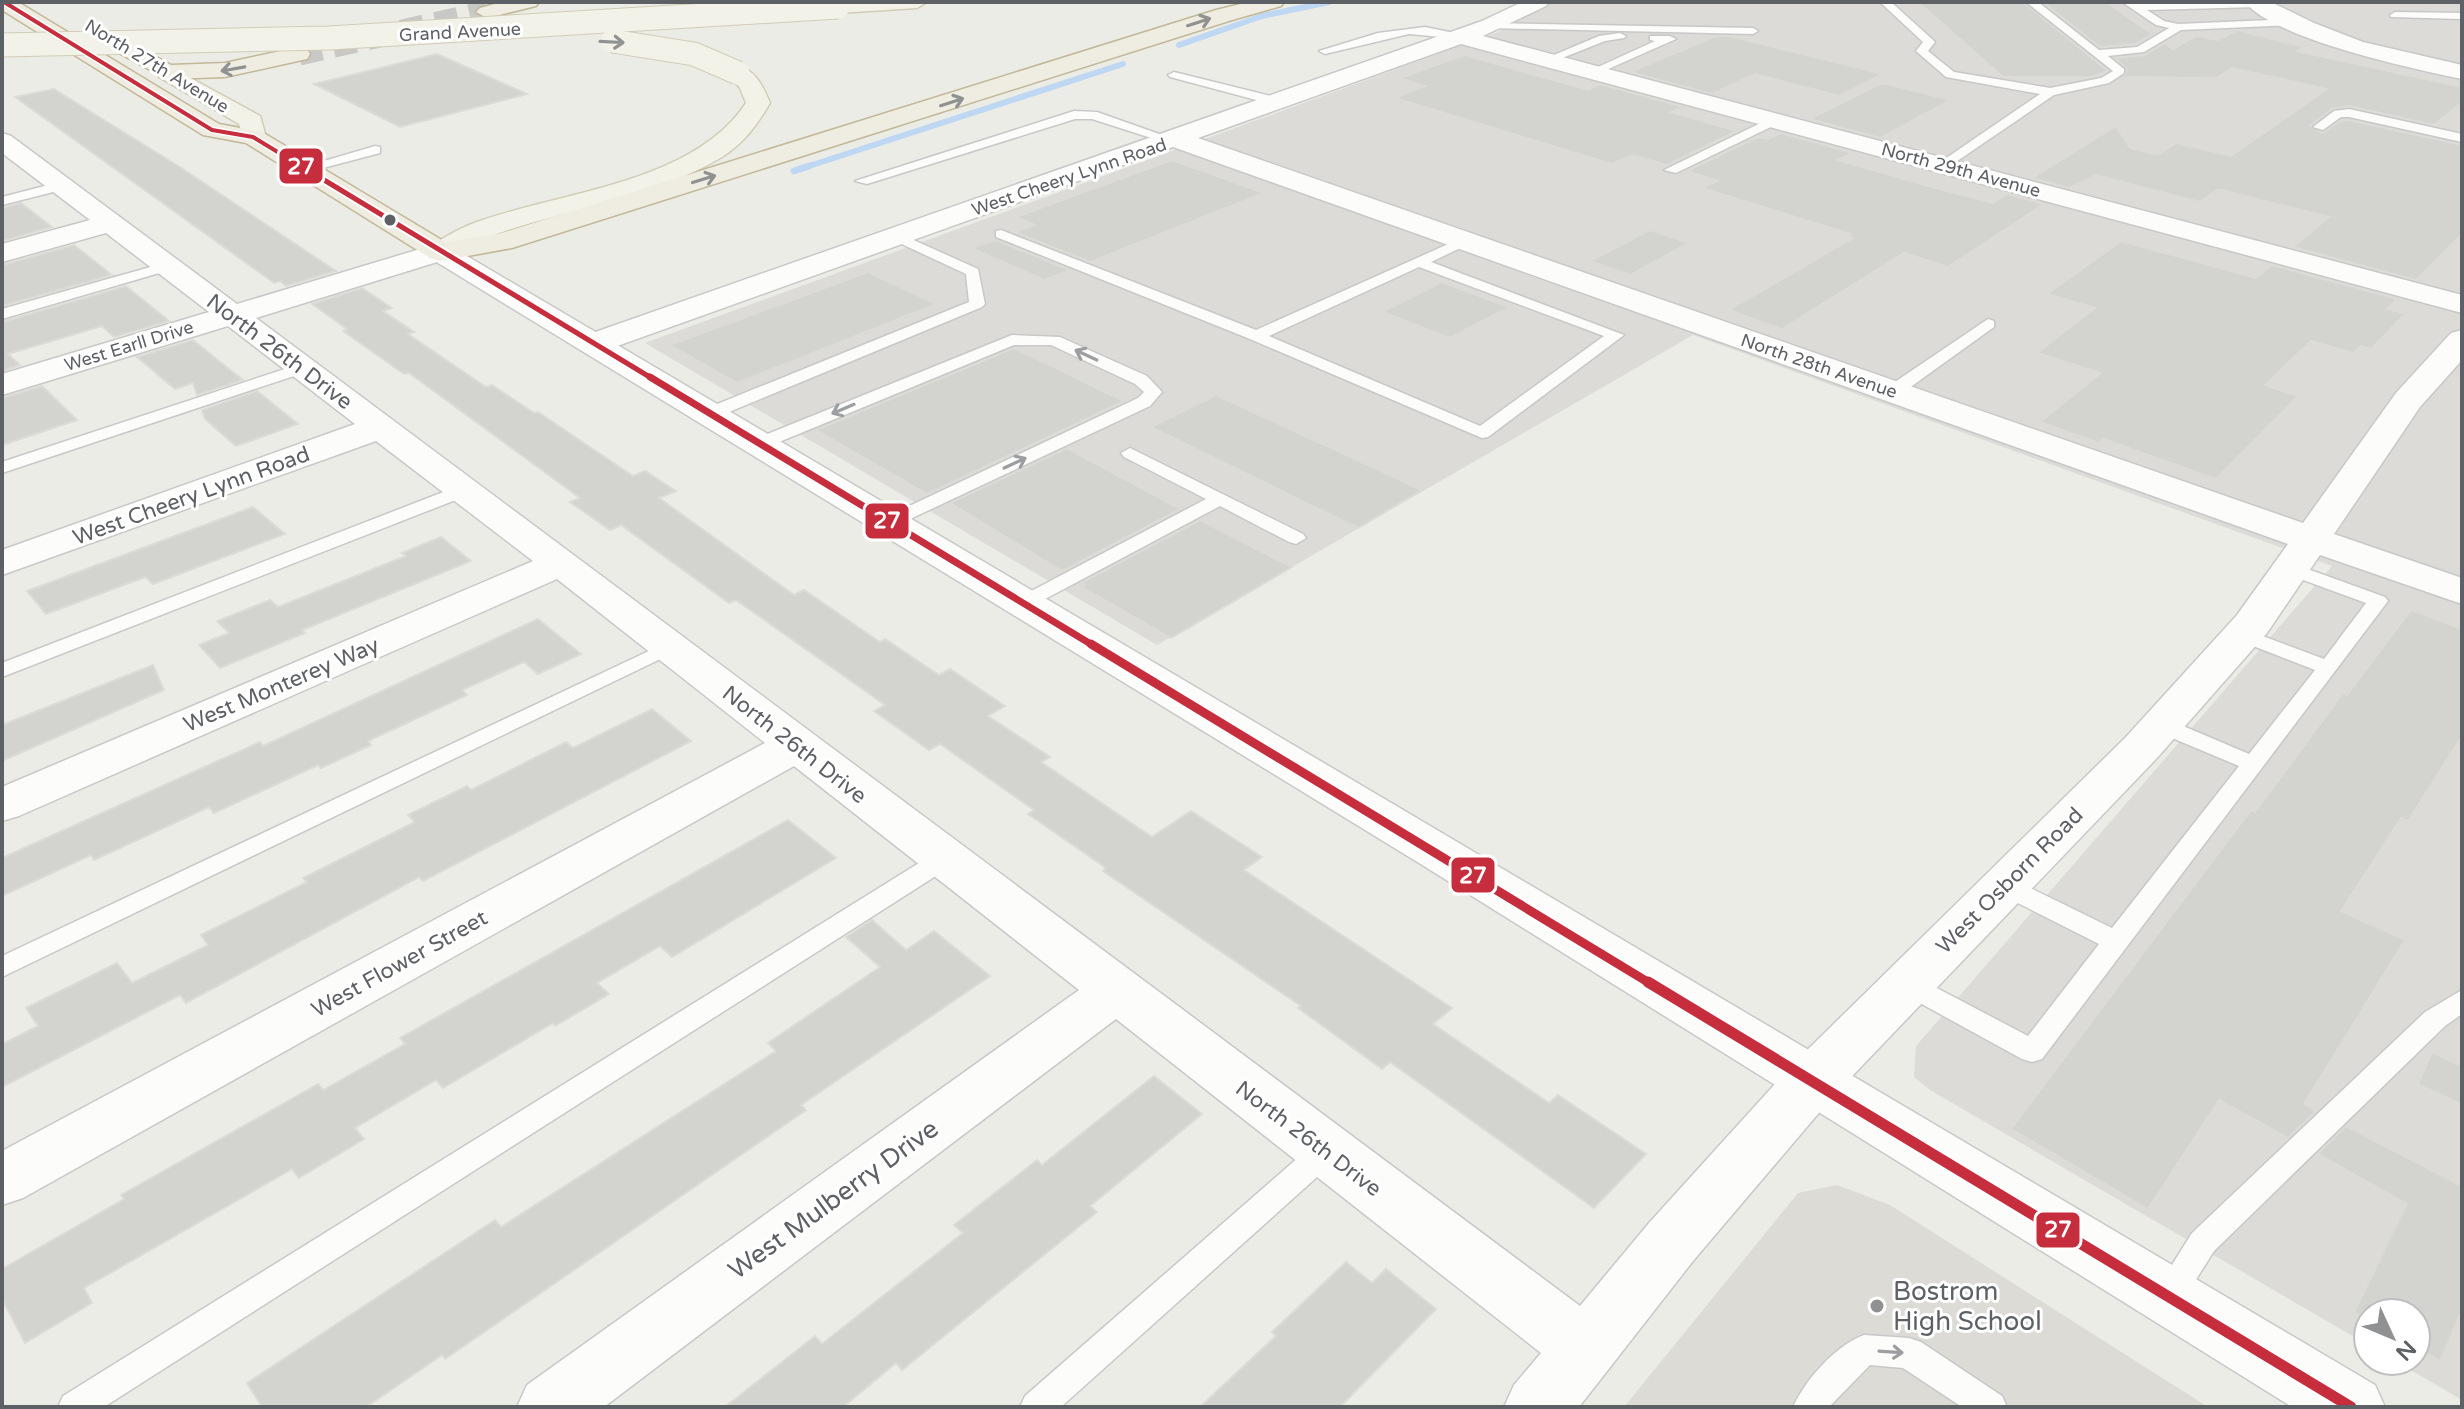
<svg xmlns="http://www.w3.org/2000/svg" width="2464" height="1409" font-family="'Varela Round',sans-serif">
  <rect width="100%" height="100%" fill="#ecece7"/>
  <path fill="#dcdbd7" d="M1549,2H2462V1400L2395,1361H2416V1313H2368V1345L1930,1090L1914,1077L1916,1046L2332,566L1693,335L1157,645L645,343L1498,32Z"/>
  <path fill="#dcdbd6" d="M1837,1185L1890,1205L2208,1407H1624L1798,1193Z"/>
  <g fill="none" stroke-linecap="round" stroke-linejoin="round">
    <g stroke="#bed8f4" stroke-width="6">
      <path d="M1179,45L1262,16L1329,2"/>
      <path d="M803,168L1123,64"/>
    </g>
    <path stroke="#bed8f4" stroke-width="7" d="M794,171L809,166"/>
  </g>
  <g fill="#d3d3d0" stroke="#dcdbd6" stroke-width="2">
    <path d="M1918,2H2023L2108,71L2092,77H2003Z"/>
    <path d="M2043,2H2106L2152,34L2136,44L2100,47Z"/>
    <path d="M2237,30L2304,47L2297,51L2462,87V102L2434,125L2349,106L2332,109L2310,126L2322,133L2342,120H2349L2462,145V234L2416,280L2293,247L2329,217L2218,189L2200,202L2096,175L2069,188L2032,178L2116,126L2130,148L2158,155L2176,143L2231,156L2327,89L2232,68L2216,78L2124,77L2127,69L2115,58L2144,55L2165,43L2173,49L2196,36L2218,40Z"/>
    <path d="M1716,36H1729L1883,74L1839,96L1755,74L1712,94L1630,72Z"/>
    <path d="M437,54L527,94L400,127L314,84Z"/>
    <path d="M1464,55L1588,90L1600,84L1683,107L1671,112L1737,131L1667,165L1632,155L1612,164L1395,98L1425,86L1400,78Z"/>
    <path d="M1882,83L1951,100L1880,138L1809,119Z"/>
    <path d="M54,89L180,167L336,271L286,286L280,281L274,283L15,97Z"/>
    <path d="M1781,133L1853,153L1838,160L1932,187L1993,203L2007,194L2044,204L1948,267L1904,253L1782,329L1729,310L1853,238L1848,236L1851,234L1702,188L1718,181L1687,171L1758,137L1768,139Z"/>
    <path d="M1172,160L1264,193L1090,262L1015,232L1035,225L1016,217Z"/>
    <path d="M21,203L52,227L2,241V208Z"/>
    <path d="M1650,230L1689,243L1630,275L1590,261Z"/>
    <path d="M995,240L1070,270L1044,280L972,248Z"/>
    <path d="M2121,241L2256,278L2272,265L2397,299L2387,309L2405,314L2371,349L2361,346L2353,353L2311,341L2265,385L2298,396L2216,479L2103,439L2099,443L2040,422L2101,373L2037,353L2095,308L2047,294Z"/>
    <path d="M74,245L112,275L2,306V265Z"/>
    <path d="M868,272L936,304L737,383L670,345Z"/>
    <path d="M1442,282L1509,307L1450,338L1382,312Z"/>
    <path d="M126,286L169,321L114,337L102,326L8,354L20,365L2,371V322Z"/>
    <path d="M362,288L392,308L383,311L414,332L408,334L486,387L492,385L534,413L538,412L633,476L645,471L676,491L659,498L794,595L804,590L880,642L885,639L939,675L950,669L1005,706L988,716L1050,757L1041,762L1152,837L1191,811L1262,857L1244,870L1452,1008L1433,1024L1549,1103L1558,1095L1646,1154L1594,1208L1390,1062L1382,1069L1298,1008L1301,1006L1103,871L1106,868L1028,814L1034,810L940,744L929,750L874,711L885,705L736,600L729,603L621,525L610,530L570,502L580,498L409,373L404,374L343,331L347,329L312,304Z"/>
    <path d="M193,340L229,369L243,380L197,395L193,383L175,389L137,357Z"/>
    <path d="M1014,348L1124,401L927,494L816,430Z"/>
    <path d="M42,386L77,420L2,445V398Z"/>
    <path d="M257,391L298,424L236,446L205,419L202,410Z"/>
    <path d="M1216,395L1422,490L1358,528L1151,427Z"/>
    <path d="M1067,448L1180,509L1062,571L950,503Z"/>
    <path d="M253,507L285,534L153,584L145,577L46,614L27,591Z"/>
    <path d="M1200,520L1292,567L1171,638L1082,587L1085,585L1081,583Z"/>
    <path d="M441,537L471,561L302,630L305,633L220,668L199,645L229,633L217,621L270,600L278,607L406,556L402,553Z"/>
    <path d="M2411,610L2462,629V736L2408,821L2401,818L2341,911L2405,940L2304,1104L2316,1111L2288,1138L2219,1100L2148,1209L2011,1129L2251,810L2255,812L2343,693L2347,695Z"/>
    <path d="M538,619L581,654L538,674L524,662L462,690L467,695L368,741L371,745L321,768L318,765L214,813L209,807L94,860L91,855L2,896V858L260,742L263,746Z"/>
    <path d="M153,665L164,690L2,761V725Z"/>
    <path d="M652,709L691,741L423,881L419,877L186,1003L180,995L2,1087V1044L38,1026L26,1008L117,963L132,983L208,945L201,935L307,882L303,878L415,822L408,815L467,786L471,790L566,742L573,748Z"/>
    <path d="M788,820L836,858L672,957L660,946L597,983L609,994L555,1026L553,1023L443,1088L436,1080L355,1128L364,1139L299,1178L292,1169L84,1288L92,1303L25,1343L2,1299V1269L124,1199L121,1195L318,1084L323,1090L405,1044L400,1038Z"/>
    <path d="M872,920L906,950L934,931L990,976L801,1105L806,1110L445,1359L442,1355L366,1407H262L247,1383L495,1220L501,1227L776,1051L768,1043L880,967L846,937Z"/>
    <path d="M2432,1052L2462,1066V1105L2418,1084Z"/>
    <path d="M1154,1076L1202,1114L1090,1206L1097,1212L902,1370L896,1363L843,1407H725L815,1336L822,1344L963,1233L954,1225L1037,1160L1042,1165Z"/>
    <path d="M2346,1126L2462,1186V1310L2440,1361L2416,1348V1313H2368V1321L2354,1312L2407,1204L2318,1154Z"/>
    <path d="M1346,1262L1372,1283L1386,1269L1436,1309L1340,1407H1200L1276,1336L1272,1332Z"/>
  </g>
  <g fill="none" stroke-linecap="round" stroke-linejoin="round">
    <path stroke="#c8c9c6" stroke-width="23" stroke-dasharray="23 12" stroke-linecap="butt" d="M299,54L487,12"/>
    <defs>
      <g id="lane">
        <path d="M1880,2H1891L1933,40L1935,42L1928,51L1954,72L2050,88L2101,78L2113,71L2026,2H2038L2099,50L2137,47L2169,28L2156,25L2122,2H2263V6L2259,7L2147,10L2164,21L2178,24L2291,19L2296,22L2291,25L2181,30L2144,52L2108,56L2124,69V73L2109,83L2054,95L1944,170L1939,169V163L2040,94L1946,77L1916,51L1923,42Z"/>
        <path d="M2395,12L2462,13V19L2391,17L2390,15Z"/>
        <path d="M1490,23L1753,28L1758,31L1753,34L1486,28L1485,26Z"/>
        <path d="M1425,27L1469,36L1463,39L1409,34L1325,54L1319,51L1378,33Z"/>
        <path d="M1620,33L1626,36L1624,38L1605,41L1552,62L1542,60L1599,36Z"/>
        <path d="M1650,36H1670L1676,39L1597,74L1587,72L1655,41L1650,40Z"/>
        <path d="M1174,72L1283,99L1285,102L1279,106L1170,77L1168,75Z"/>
        <path d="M2349,109L2462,134V142L2349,117H2341L2323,130L2313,127L2334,111Z"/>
        <path d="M1074,111L1097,112L1179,141L1173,145L1092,119H1075L867,184L855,181Z"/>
        <path d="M1775,116L1781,120L1779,123L1676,173L1664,170Z"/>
        <path d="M375,146L380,147V153L304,173L297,169Z"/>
        <path d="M60,182L65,183V189L2,205V197Z"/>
        <path d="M1001,230L1256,330L1464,237L1471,241L1469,244L1431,262L1624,335L1488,437L1482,438L1250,339L996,237V231ZM1419,267L1604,336L1480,426L1269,336Z"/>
        <path d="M898,233L978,269L985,304L982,307L717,417H705L702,413L705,409L969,302L966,274L893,240L891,237Z"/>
        <path d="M168,262L173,263V269L2,319V309Z"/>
        <path d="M1988,319L1994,321V327L1898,396H1886L1884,392L1886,388Z"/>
        <path d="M1012,335L1060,337L1147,376L1162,392L1150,406L891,528L884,526L882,522L884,518L1138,398L1144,392L1135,384L1051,345H1014L767,447H755L752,443L755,439Z"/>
        <path d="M303,363L309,365L311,368L309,371L2,473V462Z"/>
        <path d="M1130,448L1303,534L1306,538L1296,544L1289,542L1220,506L1032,606H1018L1015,602L1018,598L1206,499L1124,457L1121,453Z"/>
        <path d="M464,484L473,490L471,494L2,677V663Z"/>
        <path d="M2291,563L2385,597L2388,601L2042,1059L2032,1062L2022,1059L1898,991L1894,984L1898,977L1907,974L1916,977L2028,1036L2099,944L1994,891L1991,885L1994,879L2003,876L2012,879L2112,928L2239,766L2153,730L2150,725L2153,720H2169L2249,754L2315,670L2235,639L2232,635L2235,631H2249L2324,659L2366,603L2284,573L2281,569L2284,565Z"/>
        <path d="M670,641L677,643L681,647L677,651L2,977V956Z"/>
        <path d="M944,851L953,853L956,859L953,865L104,1407H58L63,1396L935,853Z"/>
        <path d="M2462,990V1014L2445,1026L2214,1251L2180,1305L2169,1309L2158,1305L2153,1295L2192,1233L2425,1012Z"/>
        <path d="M1326,1139L1336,1142L1341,1151L1336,1160L1061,1407H1020L1025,1396L1316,1142Z"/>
        <path d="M1864,1335L1909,1338L1921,1342L2002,1396L2007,1407H1962L1903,1368L1870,1365L1829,1407H1793C1806,1379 1835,1346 1864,1335Z"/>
      </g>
      <g id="street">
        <path d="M1522,2H1549L1546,6L1483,36L2462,295V313L1461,44L1198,138L2303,523L2396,393L2451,333L2462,330V360L2420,407L2334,534L2462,578V604L2320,555L2267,633L2157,758L1834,1095L1693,1261L1579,1407H1504L1514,1385L1541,1353L1116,1019L604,1407H517L527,1385L1079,990L794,766L23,1198L2,1205V1151L765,743L557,579L19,816L2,821V787L533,561L376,441L2,575V550L355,424L228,326L2,395V374L209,312L106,233L2,262V244L90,220L2,153V133L11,136L237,304L430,246L440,243L450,246L455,252L450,258L256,318L1580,1306L1649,1223L1794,1063L2125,738L2237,615L2288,544L1173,147L606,350L595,353L584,350L579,343L584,336L1482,21Z"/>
        <path d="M2245,2H2271L2314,23L2363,42L2462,65V79C2414,69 2274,39 2245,2Z"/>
      </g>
      <path id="secondary" d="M440,243L450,246L2375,1385L2385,1407H2292L1419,863L430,258L425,252L430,246Z"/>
      <g id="primary">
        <path d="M927,2L917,8L838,13L827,7L833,2Z"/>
        <path d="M167,65L260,116L266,137L262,142H244L239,124L159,77L155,72L159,67Z"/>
        <path d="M738,66C756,70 763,87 770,103C757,125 744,143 722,157C653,198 571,208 497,234C474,242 454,264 430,258L425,252L430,246C444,238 458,229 474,223C558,192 693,184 746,103L740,88L726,73L730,68Z"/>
      </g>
      <g id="highway">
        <path d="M2,2H18L219,124L262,132L445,242L498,234L1216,10L1249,2H1284L1281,6L1232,20L512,248L440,261L430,258L246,143L203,135L2,10Z"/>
        <path d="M502,2H539L536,6L487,18L476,12L480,8Z"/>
        <path d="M123,39L171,65L225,63L299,47L307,49L310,54L307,59L225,77L167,79L115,51L112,46L115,41Z"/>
      </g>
    </defs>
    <use href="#lane" stroke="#c8c8c8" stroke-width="3"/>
    <use href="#street" stroke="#c8c8c8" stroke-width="3"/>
    <use href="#secondary" stroke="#c8c8c8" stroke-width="3"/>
    <use href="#primary" stroke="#d2cdb7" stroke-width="3"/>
    <use href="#highway" stroke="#c2b897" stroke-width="3"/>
    <use href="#lane" fill="#fcfcfb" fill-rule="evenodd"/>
    <use href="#street" fill="#fcfcfb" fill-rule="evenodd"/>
    <use href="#secondary" fill="#fcfcfb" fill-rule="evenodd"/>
    <use href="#primary" fill="#f2f2e9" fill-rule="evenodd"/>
    <use href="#highway" fill="#efede2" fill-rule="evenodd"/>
    <defs>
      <g id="primary-bridge">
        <path d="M612,41L694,54L738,73"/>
        <path d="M2,45L329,38L838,7"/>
      </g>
    </defs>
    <use href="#primary-bridge" stroke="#d2cdb7" stroke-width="25" stroke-linecap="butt"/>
    <use href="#primary-bridge" stroke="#f2f2e9" stroke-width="23"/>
    <defs>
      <path id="bus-1-far4" d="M4,2L212,130L253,137L304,168"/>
      <path id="bus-1-far3" d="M301,166L653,379"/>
      <path id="bus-1-far2" d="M650,377L1094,646"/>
      <path id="bus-1-far1" d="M1091,644L1651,984"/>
      <path id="bus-1" d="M1648,982L2351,1407"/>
    </defs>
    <use href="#bus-1-far4" stroke="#fff" stroke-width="7"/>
    <use href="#bus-1-far3" stroke="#fff" stroke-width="9"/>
    <use href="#bus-1-far2" stroke="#fff" stroke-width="12"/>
    <use href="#bus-1-far1" stroke="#fff" stroke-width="15"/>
    <use href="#bus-1" stroke="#fff" stroke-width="17"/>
    <use href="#bus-1-far4" stroke="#c62d3d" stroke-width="4"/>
    <use href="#bus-1-far3" stroke="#c62d3d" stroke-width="5"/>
    <use href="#bus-1-far2" stroke="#c62d3d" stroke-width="7"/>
    <use href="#bus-1-far1" stroke="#c62d3d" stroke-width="9"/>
    <use href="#bus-1" stroke="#c62d3d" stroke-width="11"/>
  </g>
  <defs><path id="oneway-shaft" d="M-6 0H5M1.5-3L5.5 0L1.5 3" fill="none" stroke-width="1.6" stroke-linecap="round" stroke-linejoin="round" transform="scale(2)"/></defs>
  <g stroke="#909191">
    <use href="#oneway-shaft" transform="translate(1199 22) rotate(-18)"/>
    <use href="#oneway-shaft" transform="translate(233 69) rotate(170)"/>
    <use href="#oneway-shaft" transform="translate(952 102) rotate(-18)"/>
    <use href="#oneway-shaft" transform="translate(704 179) rotate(-17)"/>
  </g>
  <use stroke="#919393" href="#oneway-shaft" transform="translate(612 42) rotate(3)"/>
  <g stroke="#9d9ea1">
    <use href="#oneway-shaft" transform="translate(1086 355) rotate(-155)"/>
    <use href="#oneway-shaft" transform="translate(843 409) rotate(157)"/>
    <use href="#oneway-shaft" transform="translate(1015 463) rotate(-25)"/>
    <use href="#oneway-shaft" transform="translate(1891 1352) rotate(4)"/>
  </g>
  <circle fill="#5d6065" stroke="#fff" stroke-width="3" cx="390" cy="220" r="7"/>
  <circle fill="#8f9192" stroke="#fff" stroke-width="3" cx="1877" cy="1306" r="8"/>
  <g text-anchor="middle" stroke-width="6" stroke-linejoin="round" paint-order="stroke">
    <g font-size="18" fill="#5d6065" stroke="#fff">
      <text transform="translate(460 32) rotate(-3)" y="6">Grand Avenue</text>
      <text transform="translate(157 66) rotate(31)" y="6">North 27th Avenue</text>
      <text transform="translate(1961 170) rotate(15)" y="6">North 29th Avenue</text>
      <text transform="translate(1069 177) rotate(-19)" y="6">West Cheery Lynn Road</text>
      <text transform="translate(129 346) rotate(-17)" y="6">West Earll Drive</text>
      <text transform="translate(1819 366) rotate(19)" y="6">North 28th Avenue</text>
    </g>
    <g font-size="22" fill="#5d6065" stroke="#fff">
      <text transform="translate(280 351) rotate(37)" y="8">North 26th Drive</text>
      <text transform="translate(191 495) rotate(-20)" y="8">West Cheery Lynn Road</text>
      <text transform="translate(281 684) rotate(-23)" y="8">West Monterey Way</text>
      <text transform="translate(795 744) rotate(38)" y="8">North 26th Drive</text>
      <text transform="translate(2009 880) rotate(-45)" y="8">West Osborn Road</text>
      <text transform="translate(399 963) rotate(-29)" y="8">West Flower Street</text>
      <text transform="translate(1309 1138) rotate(37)" y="8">North 26th Drive</text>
    </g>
    <g font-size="26" fill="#5d6065" stroke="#fff">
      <text transform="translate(833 1199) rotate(-36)" y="9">West Mulberry Drive</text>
    </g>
    <g font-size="26" fill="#5d6065" stroke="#fff" text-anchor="start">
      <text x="1893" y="1300">Bostrom<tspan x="1893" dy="30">High School</tspan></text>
    </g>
  </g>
  <g stroke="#fff" stroke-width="3">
    <rect x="278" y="147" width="46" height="38" rx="8" fill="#c62d3d"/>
    <rect x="864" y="502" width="46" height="38" rx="8" fill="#c62d3d"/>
    <rect x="1450" y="856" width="46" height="38" rx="8" fill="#c62d3d"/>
    <rect x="2035" y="1211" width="46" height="38" rx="8" fill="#c62d3d"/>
  </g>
  <g font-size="22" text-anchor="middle" font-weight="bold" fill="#fff">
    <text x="301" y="174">27</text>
    <text x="887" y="528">27</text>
    <text x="1473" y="883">27</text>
    <text x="2058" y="1237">27</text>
  </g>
  <rect width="2464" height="1409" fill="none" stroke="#5d6065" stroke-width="8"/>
  <g transform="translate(2392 1337) rotate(134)"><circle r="38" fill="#ffffff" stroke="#bebfc1" stroke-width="2"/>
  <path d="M0-6L14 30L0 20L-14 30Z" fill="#8f9192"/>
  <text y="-12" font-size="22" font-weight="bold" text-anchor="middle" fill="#5d6065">N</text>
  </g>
</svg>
